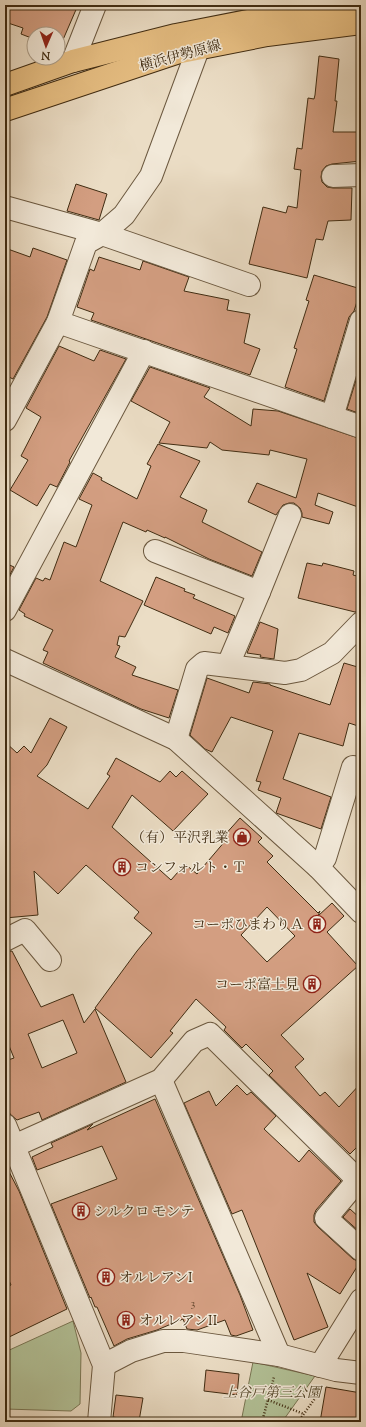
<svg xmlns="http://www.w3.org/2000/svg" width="366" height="1427" font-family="'Sorts Mill Goudy','Noto Serif JP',serif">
  <rect width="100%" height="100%" fill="#ebddc5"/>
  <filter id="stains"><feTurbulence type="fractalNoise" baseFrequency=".005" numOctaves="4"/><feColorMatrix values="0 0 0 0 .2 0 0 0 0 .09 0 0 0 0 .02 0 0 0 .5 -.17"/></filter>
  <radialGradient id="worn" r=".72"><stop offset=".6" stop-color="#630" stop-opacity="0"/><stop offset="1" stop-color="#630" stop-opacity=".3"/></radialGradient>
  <g fill="#b3c298" stroke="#7a7755">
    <path d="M73,1321L81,1353L80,1404L71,1411L5,1409V1352Z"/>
    <path d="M253,1362L315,1376L282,1422H241Z"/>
  </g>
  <g fill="#d39e81" stroke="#402c12" fill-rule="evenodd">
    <path d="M5,5H78L59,49L58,48V34H34V39L21,34L23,28L5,22Z"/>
    <path d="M319,56L339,59L335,101H337L333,132H361V161L332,164L326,166L322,171L321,177L322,182L327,187L333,188H352L351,220L328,221L323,240L316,239L307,278L249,264L263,207L286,213L288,206L297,208L301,170L294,169L297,148L302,149L308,98L314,99L315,95Z"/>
    <path d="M76,184L107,194L99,220L67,211Z"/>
    <path d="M5,248L30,257L33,248L67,260L47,317L13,379L5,375Z"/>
    <path d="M99,257L140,270L143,261L189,277L184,291L229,300L227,310L250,314L244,343L260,349L250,375L91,320L94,313L77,307L90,269L94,271Z"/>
    <path d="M314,275L361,289L354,311L349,317L324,401L285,387L297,349L294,348L309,301L306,300Z"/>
    <path d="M59,346L94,361L100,350L126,359L69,461L70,462L57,487L50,484L37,506L10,490L28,460L21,456L41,417L26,408Z"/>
    <path d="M361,364V414L347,409Z"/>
    <path d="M150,367L210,388L204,397L251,426L253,409L278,411L361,439V508L318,493L315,505L333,512L329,524L302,517V513L300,508L294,503H289L283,505L276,515L248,502L257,483L296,498L307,459L270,450L269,455L222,450L210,442L207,448L159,443L170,422L131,401Z"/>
    <path d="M158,444L200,461L180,497L207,510L202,522L262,552L252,576L209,559L165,537V538L147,530L146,532L123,522L100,581L143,601L125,637L119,636L117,645L120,646L115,657L136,667L132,675L178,690L169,718L141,709L43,663L48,652L43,650L53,630L24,616L25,614L19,610L36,578L43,581L45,578L50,580L64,542L76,547L92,505L79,499L93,473L102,478L101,480L137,499L151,466L147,464Z"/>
    <path d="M5,563L14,567L5,584Z"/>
    <path d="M307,563L322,566L323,563L354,571L353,575L361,577V602L359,611L355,612L298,598Z"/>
    <path d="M156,577L185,589L184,591L195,595L193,598L235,616L228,633L214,627L211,634L144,605Z"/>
    <path d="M260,622L278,629L274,659L260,657L261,655L247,653Z"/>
    <path d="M344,663L361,668V727L349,723L343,746L299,733L283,779L331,797L321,829L276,813L281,798L258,790L261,782L256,781L273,731L231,717L212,752L205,749L190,735L207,678L249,693L253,682L270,684V685L330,705Z"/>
    <path d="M50,718L67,727L47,765L37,776L88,809L110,776L107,774L116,758L160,782L170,771L176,777L182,771L208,794L173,831L132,795L112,827L171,880L185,864L197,874L226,840L223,837L240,818L262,838L258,842L273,856L267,862L318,913L320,911L318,916L332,903L344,916L327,932L358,966L281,1035L304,1059L295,1067L320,1096L325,1092L339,1107L361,1083V1143L350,1154L269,1075L273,1071L246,1044L242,1048L224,1030L226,1027L196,999L170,1031L173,1033L151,1058L95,1008L137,951L152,933L134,918L139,912L86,865L58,894L34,871L38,915L5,918V742L17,753L24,746L31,753ZM267,907L295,936L267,962L241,935Z"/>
    <path d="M12,951L41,1007L73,994L84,1023L95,1009L126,1082L42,1120L39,1112L17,1120L10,1114L5,1100V1061L14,1058L5,1036V952ZM63,1020L77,1053L42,1068L28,1034Z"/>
    <path d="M237,1085L247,1095L251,1092L276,1116L264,1129L299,1162L309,1150L341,1181L316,1210L314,1215V1222L318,1227L353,1259L360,1262L340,1294L307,1273L328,1327L294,1340L242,1210L232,1214L184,1103L209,1091L216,1106Z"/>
    <path d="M155,1099L240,1295L253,1330L236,1336L231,1335L225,1320L197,1330L187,1329L183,1319L157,1330L127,1339L114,1346L97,1307H95L91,1297L90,1298L51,1204L117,1179L102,1146L37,1170L32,1157L53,1147L51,1143L93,1124L87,1130Z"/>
    <path d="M5,1164L19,1191L67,1309L5,1339V1288L11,1285L5,1272Z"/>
    <path d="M350,1209L361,1219V1233L343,1217Z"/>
    <path d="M206,1370L239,1374L237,1395L204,1391Z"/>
    <path d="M326,1387L361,1393V1422H320Z"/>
    <path d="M116,1395L143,1398L139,1421L113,1417Z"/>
  </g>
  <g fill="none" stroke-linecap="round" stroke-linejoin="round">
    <defs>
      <g id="minor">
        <path d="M73,61L95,5"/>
        <path d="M333,176L361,175"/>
        <path d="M5,207L102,234L249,285"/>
        <path d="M58,322L361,427"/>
        <path d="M332,417L361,321"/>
        <path d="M5,420L58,322L86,243L102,234L124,215L151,176L198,49"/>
        <path d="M155,551L259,592"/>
        <path d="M5,610L144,351"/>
        <path d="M5,660L176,739L318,867L361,912"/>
        <path d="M228,665L259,592L290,515"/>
        <path d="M176,739L197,669L204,663L285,673L301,670L332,653L361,623"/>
        <path d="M318,867L325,858L353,767L361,769"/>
        <path d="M5,940L25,930L50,960"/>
        <path d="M161,1080L279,1355"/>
        <path d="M5,1125L104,1365L99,1422"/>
        <path d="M14,1146L161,1080L194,1041L210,1034L358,1180L326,1218L361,1250"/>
        <path d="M104,1365L131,1351L163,1341H184L279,1355L336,1370L361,1373"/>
        <path d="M320,1366L361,1300"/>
      </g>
      <g id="major">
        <path d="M5,85L73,61L176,35L268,17L361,6"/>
        <path d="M5,110L176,53L267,35L361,23"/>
      </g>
    </defs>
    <use href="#minor" stroke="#6b583f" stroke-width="24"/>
    <use href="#major" stroke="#402c12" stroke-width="24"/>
    <g stroke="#402c12" stroke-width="2.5" stroke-dasharray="1 2" stroke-linecap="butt">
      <path d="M268,1400L304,1414"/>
      <path d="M5,1422H6"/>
      <path d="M68,1422L76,1420"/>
      <path d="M262,1422L274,1377"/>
      <path d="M298,1422L321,1390"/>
    </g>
    <use href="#minor" stroke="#f2e9d9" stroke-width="22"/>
    <use href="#major" stroke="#e6be82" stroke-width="22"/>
  </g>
  <defs>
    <symbol id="shop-ring" viewBox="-11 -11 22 22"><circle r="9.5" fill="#f2e9d9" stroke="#8f2418" stroke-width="1.5"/><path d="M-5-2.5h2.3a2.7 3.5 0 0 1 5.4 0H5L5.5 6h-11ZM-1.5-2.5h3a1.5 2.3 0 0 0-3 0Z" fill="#8f2418"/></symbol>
    <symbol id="building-ring" viewBox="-11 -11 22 22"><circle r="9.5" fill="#f2e9d9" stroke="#8f2418" stroke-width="1.5"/><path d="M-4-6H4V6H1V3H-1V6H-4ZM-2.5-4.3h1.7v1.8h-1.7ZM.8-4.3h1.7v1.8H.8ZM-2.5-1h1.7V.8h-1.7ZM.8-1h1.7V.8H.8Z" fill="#8f2418"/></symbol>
  </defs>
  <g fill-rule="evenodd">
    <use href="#shop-ring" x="232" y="827" width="20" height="20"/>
    <use href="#building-ring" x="112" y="857" width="20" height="20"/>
    <use href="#building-ring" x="307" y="914" width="20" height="20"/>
    <use href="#building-ring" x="302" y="974" width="20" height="20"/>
    <use href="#building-ring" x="71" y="1201" width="20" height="20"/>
    <use href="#building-ring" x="96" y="1267" width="20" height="20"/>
    <use href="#building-ring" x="116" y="1310" width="20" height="20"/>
  </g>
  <g text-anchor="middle" stroke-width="3" stroke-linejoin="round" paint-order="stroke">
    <g font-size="12" fill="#65482e">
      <text x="193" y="1307">3</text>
    </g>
    <g font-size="14" fill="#402c12" stroke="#f2e9d9">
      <text transform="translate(180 55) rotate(-15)" y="5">横浜伊勢原線</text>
    </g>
    <g font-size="14" fill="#402c12" stroke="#f2e9d9" text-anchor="start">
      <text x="229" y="842" text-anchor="end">（有）平沢乳業</text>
      <text x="135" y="872">コンフォルト・Ｔ</text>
      <text x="304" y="929" text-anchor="end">コーポひまわりＡ</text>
      <text x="299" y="989" text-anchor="end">コーポ富士見</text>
      <text x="94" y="1216">シルクロ モンテ</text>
      <text x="119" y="1282">オルレアンI</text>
      <text x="139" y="1325">オルレアンII</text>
    </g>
    <g font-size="14" font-style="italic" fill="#574a2d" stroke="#f2e9d9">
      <text x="272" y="1397">上谷戸第三公園</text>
    </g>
  </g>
  <rect width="366" height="1427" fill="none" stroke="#ebddc5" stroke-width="20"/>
  <rect x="6" y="6" width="354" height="1415" fill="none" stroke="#402c12" stroke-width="2"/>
  <rect x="10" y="10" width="346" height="1407" fill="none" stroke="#402c12"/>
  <g transform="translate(46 46) rotate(182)"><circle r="19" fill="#f2e9d9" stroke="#ab9d89"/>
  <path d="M0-3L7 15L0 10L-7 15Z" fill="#8f2418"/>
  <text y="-6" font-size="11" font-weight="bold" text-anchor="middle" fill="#402c12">N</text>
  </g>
  <rect width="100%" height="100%" filter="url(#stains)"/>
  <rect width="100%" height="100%" fill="url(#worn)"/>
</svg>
